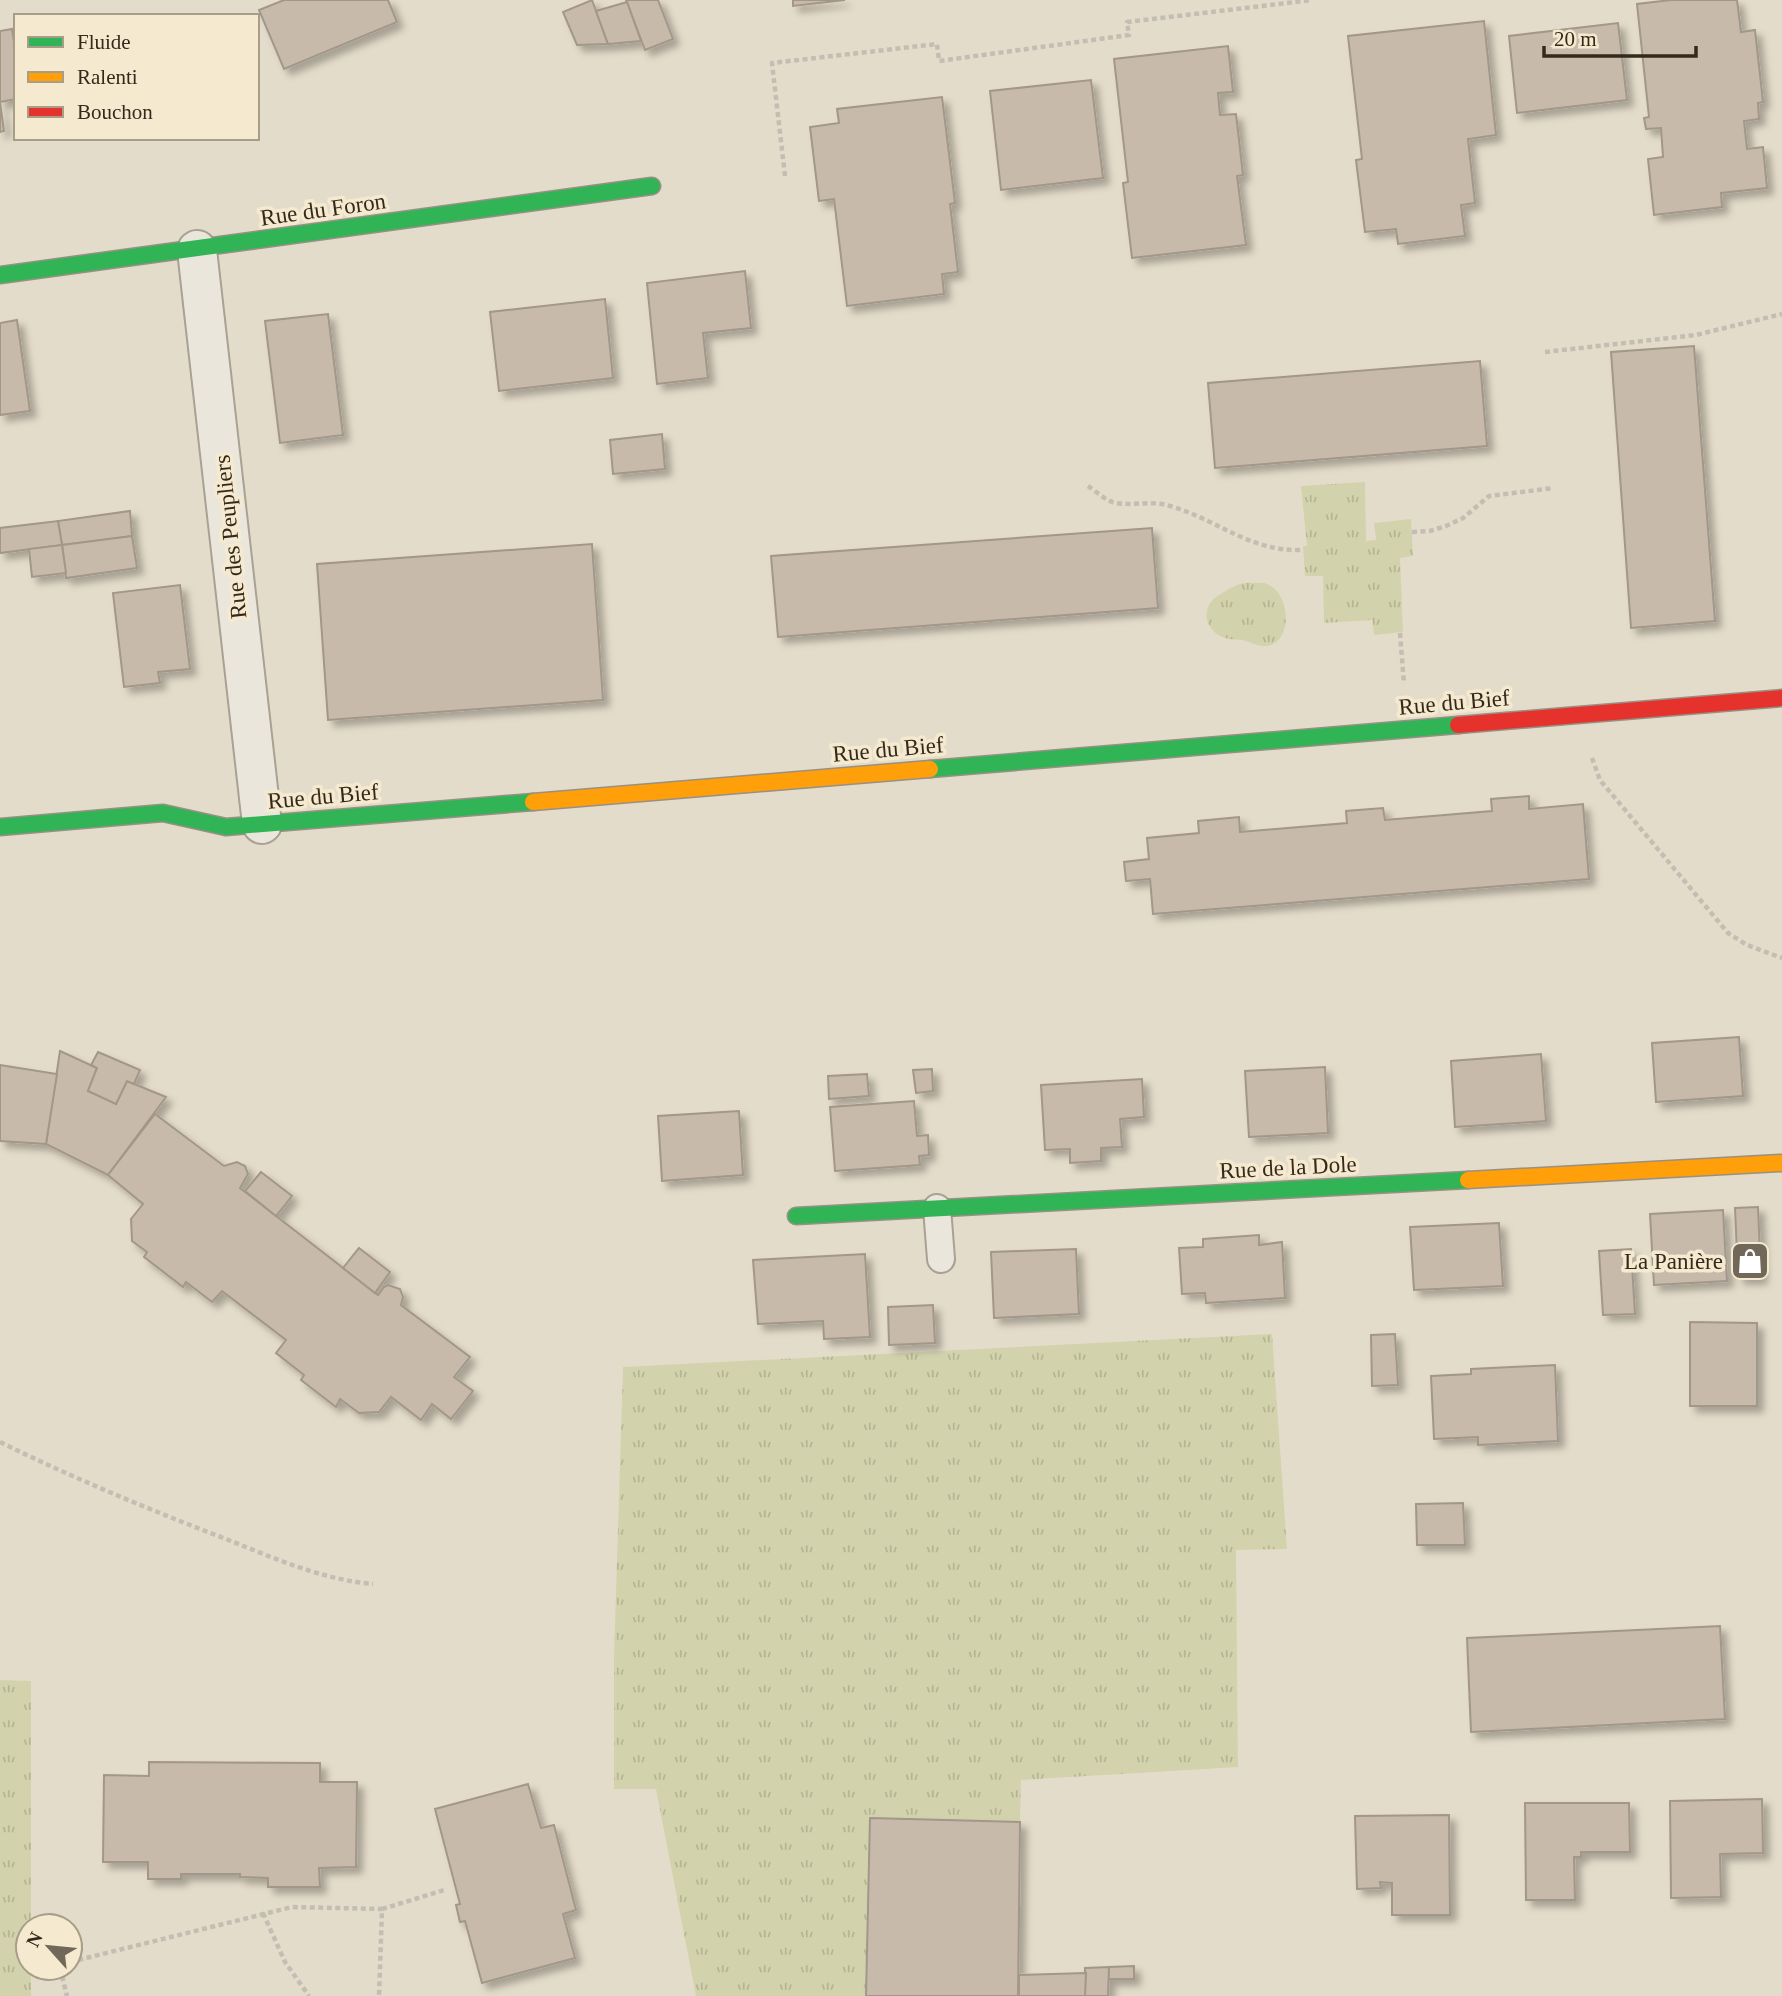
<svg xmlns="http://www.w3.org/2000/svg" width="1782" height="1996" font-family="Georgia,serif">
  <defs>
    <pattern id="grass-tufts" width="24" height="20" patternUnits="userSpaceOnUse" patternTransform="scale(1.75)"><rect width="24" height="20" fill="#d2d3ac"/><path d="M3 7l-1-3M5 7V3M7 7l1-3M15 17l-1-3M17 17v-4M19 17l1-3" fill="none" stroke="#b5b593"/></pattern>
    <filter id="shadow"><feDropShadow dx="6" dy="6" stdDeviation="3.5" flood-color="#0004"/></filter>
  </defs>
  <rect width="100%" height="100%" fill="#e4dcca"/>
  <g fill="url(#grass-tufts)">
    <path d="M1365,482L1366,541L1376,540L1374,523L1411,519L1413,556L1400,558L1403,632L1374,635L1372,620L1324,623L1323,576H1305L1303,546H1307L1301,486Z"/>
    <path d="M1264,583C1290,589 1295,641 1267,646C1257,647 1250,641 1241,640C1237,639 1233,640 1230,639C1213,637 1200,620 1210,603C1214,597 1230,588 1237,585C1244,582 1256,583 1264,583Z"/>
    <path d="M1272,1334L1287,1549L1236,1550L1238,1767L1021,1780L1020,1822L870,1818L866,1996H696L656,1789H614V1657L623,1367Z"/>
    <path d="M0,1680L31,1681V1926H28V1968H31V1996H0Z"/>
  </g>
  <g fill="#c7baab" stroke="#a39789" stroke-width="2" filter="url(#shadow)">
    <path d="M284,0H388L397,22L284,69L259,10Z"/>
    <path d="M592,0L608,44L577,45L563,12Z"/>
    <path d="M626,0H658L673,39L645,50Z"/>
    <path d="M793,0H845L793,6Z"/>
    <path d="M1671,0H1737L1741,32L1755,30L1763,102L1758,103L1759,119L1744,121L1747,149L1763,147L1767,188L1721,193L1722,207L1654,215L1648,159L1663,157L1661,128L1646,129L1644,118L1649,117L1637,4Z"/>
    <path d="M627,2L641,41L608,44L596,11Z"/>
    <path d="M1484,21L1496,135L1468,139L1475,203L1461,205L1465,236L1398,244L1396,229L1365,232L1356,160L1362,159L1348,36Z"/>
    <path d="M1618,23L1627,100L1517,113L1509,36Z"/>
    <path d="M12,29L16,55V99L0,102L4,131L0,132V31Z"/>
    <path d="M1228,46L1233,92L1218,93L1220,115L1236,114L1243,175L1237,176L1246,245L1132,258L1123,183L1128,182L1114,59Z"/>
    <path d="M1091,80L1103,178L1001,190L990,91Z"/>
    <path d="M942,97L955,203L950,204L958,272L942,274L944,294L847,306L834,199L819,201L810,127L839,123L837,109Z"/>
    <path d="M745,271L751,328L703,333L708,378L657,384L647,283Z"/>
    <path d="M605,299L613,378L499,391L490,312Z"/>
    <path d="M328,314L343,435L280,443L265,321Z"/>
    <path d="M17,320L30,411L0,415V323Z"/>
    <path d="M1694,346L1715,621L1631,628L1611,352Z"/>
    <path d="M1480,361L1487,446L1215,468L1208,383Z"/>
    <path d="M662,434L665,469L613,474L610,440Z"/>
    <path d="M130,511L132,536L62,545L58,521Z"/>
    <path d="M58,521L62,545L0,553V528Z"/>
    <path d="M1152,528L1158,608L778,637L771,556Z"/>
    <path d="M132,536L137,568L66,578L62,545Z"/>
    <path d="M592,544L603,700L328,720L317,564Z"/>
    <path d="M62,545L66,573L32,577L29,549Z"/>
    <path d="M180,585L190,669L158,672L160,683L124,687L113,593Z"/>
    <path d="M1529,796V809L1583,804L1589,879L1153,914L1150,879L1126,881L1124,862L1149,859L1147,838L1199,833L1198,821L1239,817L1240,832L1347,823L1346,811L1383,808L1385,820L1492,811L1491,799Z"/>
    <path d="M1739,1037L1743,1096L1656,1102L1652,1043Z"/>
    <path d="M60,1051L97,1068L88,1091L116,1104L127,1081L166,1097L108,1175L46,1144Z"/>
    <path d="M98,1052L140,1070L134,1084L127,1081L116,1104L88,1091L97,1068L91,1065Z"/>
    <path d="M1541,1054L1546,1121L1455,1127L1451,1061Z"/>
    <path d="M0,1065L57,1074L46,1144L0,1141Z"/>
    <path d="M1325,1067L1328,1133L1249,1137L1245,1071Z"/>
    <path d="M932,1069L933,1091L916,1093L913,1070Z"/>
    <path d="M867,1074L869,1096L829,1099L828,1076Z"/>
    <path d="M1142,1079L1144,1117L1120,1119L1122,1147L1101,1148V1161L1070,1163V1149L1045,1150L1041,1085Z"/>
    <path d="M914,1101L917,1136L928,1135L929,1155L919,1156L920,1165L835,1171L830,1107Z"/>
    <path d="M739,1111L743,1175L662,1181L658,1116Z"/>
    <path d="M155,1114L224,1166L237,1162L245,1166L248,1174L240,1188L378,1295L384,1287L388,1285L400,1289L403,1297L401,1305L470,1357L454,1377L473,1391L451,1419L432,1404L421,1420L391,1397L379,1412L359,1413L340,1399L336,1407L301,1380L304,1375L276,1353L286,1340L222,1291L212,1302L186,1282L183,1287L144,1257L147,1252L132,1241L131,1219L143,1204L108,1175Z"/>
    <path d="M261,1172L292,1196L276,1216L245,1191Z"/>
    <path d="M1758,1207L1761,1278H1738L1735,1208Z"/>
    <path d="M1723,1210L1727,1281L1654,1285L1650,1214Z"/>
    <path d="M1499,1223L1503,1286L1414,1290L1410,1227Z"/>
    <path d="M1259,1235V1245L1282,1242L1285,1298L1206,1303L1205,1293L1182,1294L1179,1248L1203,1247V1239Z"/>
    <path d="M359,1248L390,1272L375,1293L343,1268Z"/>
    <path d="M1076,1249L1079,1314L994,1318L991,1252Z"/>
    <path d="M1631,1249L1635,1314L1603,1315L1599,1251Z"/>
    <path d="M865,1254L870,1337L824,1339L823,1321L758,1324L753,1260Z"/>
    <path d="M933,1305L935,1343L889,1345L888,1307Z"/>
    <path d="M1690,1322L1757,1323V1406H1690Z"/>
    <path d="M1395,1334L1398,1385L1372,1386L1371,1335Z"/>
    <path d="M1555,1365L1558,1441L1478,1445V1437L1434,1439L1431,1376L1471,1374V1369Z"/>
    <path d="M1463,1503L1465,1545H1417L1416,1504Z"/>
    <path d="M1720,1626L1725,1719L1471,1732L1467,1638Z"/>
    <path d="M149,1762L320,1763V1782H357L356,1867L319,1868L320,1887H268V1878L240,1877V1874H181V1879H148V1862H103L104,1775L149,1776Z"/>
    <path d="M528,1784L541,1828L554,1825L576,1910L563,1914L575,1958L482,1983L465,1921L460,1922L456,1905L460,1904L435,1809Z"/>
    <path d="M1762,1799L1763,1853L1720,1854L1721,1897L1671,1898L1670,1801Z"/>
    <path d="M1525,1803H1629L1630,1852H1581V1857H1574L1575,1900H1526Z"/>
    <path d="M1449,1815L1450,1915H1392V1883L1380,1882L1381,1888L1357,1889L1355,1816Z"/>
    <path d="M870,1818L1020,1822L1018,1996H866Z"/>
    <path d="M1134,1966V1979H1108L1109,1967Z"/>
    <path d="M1109,1967L1108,1996H1085V1968Z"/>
    <path d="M1086,1973L1085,1996H1019V1975Z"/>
  </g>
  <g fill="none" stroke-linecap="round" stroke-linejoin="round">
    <defs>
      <path id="lane" d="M937,1208L941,1259"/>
      <path id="street" d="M197,250L262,824"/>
      <g id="fast">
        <path d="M0,275L652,186"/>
        <path d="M930,769L1458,725"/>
        <path d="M0,827L163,813L226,827L533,802"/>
        <path d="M796,1216L1468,1180"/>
      </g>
      <g id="slow">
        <path d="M533,802L930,769"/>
        <path d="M1468,1180L1782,1163"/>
      </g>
      <path id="jam" d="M1458,725L1782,698"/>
    </defs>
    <use href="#lane" stroke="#a8a194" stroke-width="30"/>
    <use href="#street" stroke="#a8a194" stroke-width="42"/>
    <use href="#fast" stroke="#989084" stroke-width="19"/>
    <use href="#slow" stroke="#989084" stroke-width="19"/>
    <use href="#jam" stroke="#989084" stroke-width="19"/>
    <g stroke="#c3bdb3" stroke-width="4.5" stroke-dasharray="5 3.5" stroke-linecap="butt">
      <path d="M785,176L772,63L937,44L939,61L1129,35L1127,22L1312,0"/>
      <path d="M1545,352L1696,335L1782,314"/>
      <path d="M1088,486C1096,491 1107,502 1116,503C1135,506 1152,500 1170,506C1219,520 1249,552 1303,550"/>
      <path d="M1412,532L1430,531L1446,526L1463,518L1489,496L1554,488"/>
      <path d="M1400,633L1404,684"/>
      <path d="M1592,758L1600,780L1728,933L1747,945L1782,958"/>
      <path d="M0,1442C75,1479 153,1511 231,1541C276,1559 324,1580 373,1584"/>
      <path d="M382,1909L444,1890"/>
      <path d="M263,1913L285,1962L309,1996"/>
      <path d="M70,1962L292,1907L382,1909L379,1996"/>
      <path d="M60,1968L67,1996"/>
    </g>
    <use href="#lane" stroke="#ebe6dc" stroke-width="26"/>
    <use href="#street" stroke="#ebe6dc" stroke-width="38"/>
    <use href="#fast" stroke="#30b455" stroke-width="16"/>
    <use href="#slow" stroke="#ff9f0a" stroke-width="16"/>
    <use href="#jam" stroke="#e5322d" stroke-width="16"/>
  </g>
  <defs>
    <symbol id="shop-square" viewBox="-11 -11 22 22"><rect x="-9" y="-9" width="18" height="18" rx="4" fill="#726859" stroke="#f5eacf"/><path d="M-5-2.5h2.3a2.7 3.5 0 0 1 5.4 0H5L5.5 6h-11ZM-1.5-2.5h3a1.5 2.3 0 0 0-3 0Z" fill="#fff"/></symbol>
  </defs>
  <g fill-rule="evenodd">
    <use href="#shop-square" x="1728" y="1239" width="44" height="44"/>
  </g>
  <g text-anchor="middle" stroke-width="7" stroke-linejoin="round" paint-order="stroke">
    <g font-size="23" fill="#35291c" stroke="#f5eacf">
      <text transform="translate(323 209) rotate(-8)" y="8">Rue du Foron</text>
      <text transform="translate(230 537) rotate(-96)" y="8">Rue des Peupliers</text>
      <text transform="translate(1454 702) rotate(-5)" y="8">Rue du Bief</text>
      <text transform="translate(888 749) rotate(-5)" y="8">Rue du Bief</text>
      <text transform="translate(323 796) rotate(-5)" y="8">Rue du Bief</text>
      <text transform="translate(1288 1167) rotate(-3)" y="8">Rue de la Dole</text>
    </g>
    <g font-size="23" fill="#35291c" stroke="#f5eacf" text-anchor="end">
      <text x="1723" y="1269">La Panière</text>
    </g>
  </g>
  <rect x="14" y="14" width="245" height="126" fill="#f5eacf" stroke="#a89d87" stroke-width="2"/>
  <rect x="28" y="37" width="35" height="10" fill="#30b455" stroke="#a89d87" stroke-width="2"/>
  <text x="77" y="49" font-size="21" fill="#35291c">Fluide</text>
  <rect x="28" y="72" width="35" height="10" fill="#ff9f0a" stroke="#a89d87" stroke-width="2"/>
  <text x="77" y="84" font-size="21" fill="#35291c">Ralenti</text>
  <rect x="28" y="107" width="35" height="10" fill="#e5322d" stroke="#a89d87" stroke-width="2"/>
  <text x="77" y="119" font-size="21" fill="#35291c">Bouchon</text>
  <g transform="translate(49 1947) rotate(297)"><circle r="33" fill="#f5eacf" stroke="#a89d87" stroke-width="2"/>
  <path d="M0-5L12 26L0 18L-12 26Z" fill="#726859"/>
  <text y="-10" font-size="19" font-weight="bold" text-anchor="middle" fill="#35291c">N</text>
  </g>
  <path d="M1544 46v10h152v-10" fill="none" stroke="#35291c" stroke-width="3.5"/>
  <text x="1554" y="46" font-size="21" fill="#35291c" stroke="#f5eacf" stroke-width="5" paint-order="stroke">20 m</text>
</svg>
